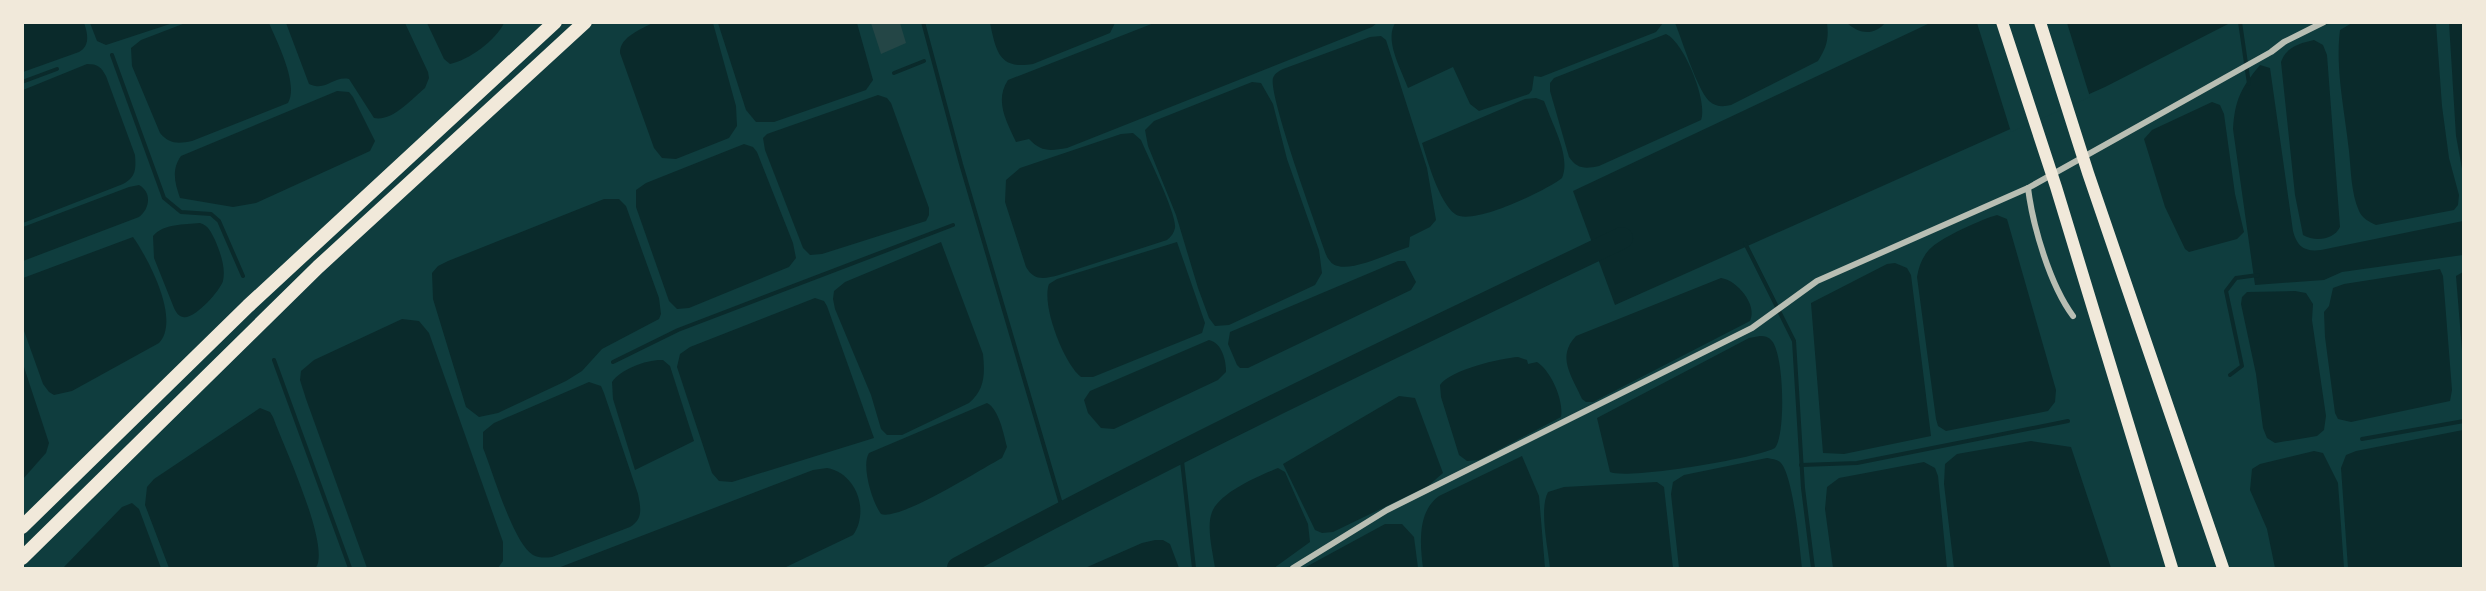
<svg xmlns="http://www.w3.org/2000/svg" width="2486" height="591" font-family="'Roboto Condensed',sans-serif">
  <rect width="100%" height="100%" fill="#0f3d3e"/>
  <path fill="#244646" d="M871,23H900L906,43L881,54Z"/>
  <g fill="#0a2a2b">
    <path d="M188,22L269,23C277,42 299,84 288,103L192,141C178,144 169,144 160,133L132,66L131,48L141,40Z"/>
    <path d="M654,22L713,23L736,106L737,126L729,138L676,159L662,158L654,148L620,53C620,36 641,30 654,22Z"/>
    <path d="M1396,22H1663V23L1656,32L1541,77L1534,76L1532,90L1529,94L1479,111L1470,104L1453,67L1408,88C1402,71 1383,39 1396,22Z"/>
    <path d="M22,23H84C88,34 90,46 79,52L23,72Z"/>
    <path d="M90,23V22L173,23L106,45L97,41Z"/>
    <path d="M286,23H405L428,72L429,78L425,88C412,99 392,122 374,118L349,79C332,76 327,92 309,84Z"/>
    <path d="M427,23H504C496,40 469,60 450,64L444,59Z"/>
    <path d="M718,23H857L873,80L866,90L774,122H756L746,110Z"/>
    <path d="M990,23V22L1115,23L1110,33L1033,64C999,70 996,51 990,23Z"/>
    <path d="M1154,23V22L1377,23L1372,27L1067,148C1050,151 1041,152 1029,139L1016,142C1007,122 994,101 1008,80Z"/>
    <path d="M1675,23H1827C1829,38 1827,47 1818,61L1731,105C1723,107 1716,107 1709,101C1696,87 1683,42 1675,23Z"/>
    <path d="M1885,23C1874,36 1859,34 1847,23Z"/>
    <path d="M1930,23H2230L2105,87L1615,305L1573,191Z"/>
    <path d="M2352,23H2436L2442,106L2449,158L2459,195L2458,205L2454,210L2376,225C2369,222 2362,218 2359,211C2351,193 2351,170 2349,151C2345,112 2335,69 2340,30Z"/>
    <path d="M2449,23H2463V174L2456,136Z"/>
    <path d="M1666,34C1684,42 1708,102 1701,120L1599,166C1585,169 1577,169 1569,157L1550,91V83L1554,78Z"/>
    <path d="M1381,36L1386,40L1427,168L1436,220L1430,227L1410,237L1409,247C1392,252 1354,271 1338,266C1332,265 1330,261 1327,257C1318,231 1268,95 1273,78C1275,73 1279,71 1283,69L1370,37Z"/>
    <path d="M2314,40L2323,45L2327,55L2340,227C2334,240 2315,242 2303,235L2295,195L2281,62C2286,47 2300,43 2314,40Z"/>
    <path d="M87,64C98,64 101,67 106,76L135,155C136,169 136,177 123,184L23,223V90Z"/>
    <path d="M2260,65L2270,68L2293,231C2297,247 2305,252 2321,250L2463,221V255L2342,272L2324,280L2255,285L2233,129C2235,99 2241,88 2260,65Z"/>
    <path d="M1252,82L1261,83L1273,104L1287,159L1319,250L1322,273L1315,285L1229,325L1215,326L1209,318L1198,288L1176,215L1148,146L1145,130L1154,121Z"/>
    <path d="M337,91L349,92L353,97L375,141L370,151L256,203L233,207L180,198C175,183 171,170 181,156Z"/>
    <path d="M878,95L887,98L891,103L929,208V215L926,221L822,254L810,255L803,248L765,150L763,138L767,134Z"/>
    <path d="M1536,98L1544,101L1546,106C1553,126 1571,157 1562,178C1547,190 1472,227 1455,214C1439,202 1428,162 1422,143L1525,99Z"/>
    <path d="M2212,102L2220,105L2224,114L2235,194L2244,232L2237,239L2189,252L2185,249L2165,207L2144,139L2152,130Z"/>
    <path d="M1133,133L1141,140C1148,157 1177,214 1175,228C1174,233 1171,237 1167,240L1059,275C1044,279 1034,281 1026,267L1005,202L1006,180L1020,168L1121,134Z"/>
    <path d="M744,144L753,147L757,152L793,243L796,258L789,267L689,308L677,309L669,301L636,207V190L646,183Z"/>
    <path d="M139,185C152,192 150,209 139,217L23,261V227L129,187Z"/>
    <path d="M604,199H619L626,206L659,298L661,314L659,319L602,349L582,371L566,381L498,413L479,417L466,407L433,299L432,273L438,266L448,261Z"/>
    <path d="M1997,215L2007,219L2056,390L2055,402L2048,411L1946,431L1938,426L1936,419L1917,277C1919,265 1923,255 1932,247C1943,237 1982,219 1997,215Z"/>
    <path d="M200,223C209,226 211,232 215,240C220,252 226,267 223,281C220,291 194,320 183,317C178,316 176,312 174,308L154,258L153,236C164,223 184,225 200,223Z"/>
    <path d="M133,237C148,258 181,320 159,343L72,391L54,395L49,392L43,384L23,328V278Z"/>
    <path d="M941,242L983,354C985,374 985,390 969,403L902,435H887L881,429L871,395L835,309L833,299L834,291L845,282Z"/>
    <path d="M1177,242L1205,323L1202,333L1093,377H1081C1064,364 1041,305 1049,284L1057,279Z"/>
    <path d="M1398,261H1405L1416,282L1411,290L1248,368H1240L1237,365L1228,344L1230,332Z"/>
    <path d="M1895,263L1907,268L1911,275L1931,436L1844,454L1823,453L1811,303L1887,264Z"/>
    <path d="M2440,269L2443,276L2452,390L2450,401L2351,422L2338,419L2335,413L2325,337L2324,312L2329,306L2333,288L2344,284Z"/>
    <path d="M2463,272V363L2456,276Z"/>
    <path d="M1721,278C1737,280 1758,305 1750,321L1593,402H1586L1582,399C1572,376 1556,357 1576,336Z"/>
    <path d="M2295,291L2306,293L2313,304L2312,320L2326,416L2324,430L2317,436L2275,443L2267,438L2263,428L2256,374L2241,304L2242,297L2247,292Z"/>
    <path d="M815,298L824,301L827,306L874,438L732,482L719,481L712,473L677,367L680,354L690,347Z"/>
    <path d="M402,319L419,321L429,333L503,542V561L498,568H367L306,399L300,380L301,371L314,360Z"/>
    <path d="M1760,336C1765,336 1769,337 1772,341C1784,355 1786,434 1775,448C1758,458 1627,480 1610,472L1597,418L1749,338Z"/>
    <path d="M1209,340C1222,343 1226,360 1226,372L1218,380L1114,429L1101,428L1088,413L1084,400L1090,391Z"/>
    <path d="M1518,357L1527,360L1528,364L1537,362C1551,371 1564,400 1561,417L1479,460L1467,461L1459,455L1441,397L1440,385C1450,370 1501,358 1518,357Z"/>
    <path d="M663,360L670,366L694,441L635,470L613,399L612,382C620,369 648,359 663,360Z"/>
    <path d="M22,361L49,443L46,453L23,479Z"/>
    <path d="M589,382L601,386L604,393L638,494C641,509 643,519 630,527L552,557C545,558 539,558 533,555C513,543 493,472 483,448V432L494,423Z"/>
    <path d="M1399,396L1415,398L1443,473L1428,486L1333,532L1322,533L1315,530L1283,464Z"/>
    <path d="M987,403C999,409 1004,435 1007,447L1002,458C981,469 900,521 881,514C872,502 861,465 869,453Z"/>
    <path d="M260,408L270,412L273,417C284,447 328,540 317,566L315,568H169L145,505L147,487L154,479Z"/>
    <path d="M2463,430V568H2348L2341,468L2346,455L2356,451Z"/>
    <path d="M2031,441L2071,447L2111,568H1954L1944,484L1945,464L1957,454Z"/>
    <path d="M2314,451L2323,453L2338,483L2344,568H2275L2267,529L2250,490L2252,469L2260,464Z"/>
    <path d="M1522,456L1539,496L1545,568H1423C1420,544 1417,512 1439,496Z"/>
    <path d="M1767,458C1772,459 1776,459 1780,462C1793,473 1800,549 1802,568H1679L1671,494L1673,482L1684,475Z"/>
    <path d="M1924,462L1935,468L1938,476L1947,568H1833L1825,509L1827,487L1839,478Z"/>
    <path d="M827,468C856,473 870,511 853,535L784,568H558L813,470Z"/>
    <path d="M1278,468L1285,472L1308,524L1310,542L1274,568H1215C1213,553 1206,527 1212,512C1220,492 1259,476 1278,468Z"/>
    <path d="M1657,482L1664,487L1673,568H1550C1548,548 1539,509 1548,492L1564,487Z"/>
    <path d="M132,503L139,509L161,568H63L122,507Z"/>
    <path d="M1385,524H1402L1414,537L1418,568H1304Z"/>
    <path d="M1155,540H1163L1170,544L1179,568H1085L1142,543Z"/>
  </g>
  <path fill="#0f3d3e" d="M1977,23H2067L2090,97L2011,132Z"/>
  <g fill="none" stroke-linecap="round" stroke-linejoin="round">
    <g stroke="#0a2a2b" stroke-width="4">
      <path d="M923,22L961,164L1063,511"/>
      <path d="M2240,22L2249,84"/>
      <path d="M112,55L164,198L181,212L211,214L219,221L243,276"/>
      <path d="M894,73L924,61"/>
      <path d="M22,82L57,69"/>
      <path d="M1745,243L1794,341L1803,488L1813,568"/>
      <path d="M274,360L350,568"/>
      <path d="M613,362L678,330L953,225"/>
      <path d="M2230,375L2242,366L2226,291L2236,278L2258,275"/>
      <path d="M2362,439L2464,421"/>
      <path d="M1181,452L1194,568"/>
      <path d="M1801,465L1857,463L2068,421"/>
    </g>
    <path stroke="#0a2a2b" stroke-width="22" d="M958,568C1175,451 1399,344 1622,238"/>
    <g stroke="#b8beb3" stroke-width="6">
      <path d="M2028,188L2271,52L2284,42L2324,22"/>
      <path d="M1293,568L1387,510L1752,328L1817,281L2028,188C2033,227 2050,285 2073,316"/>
    </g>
    <g stroke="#f1e9da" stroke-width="12">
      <path d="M2002,22L2056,187L2172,568"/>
      <path d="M2040,22L2088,173L2223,568"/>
    </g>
    <g stroke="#f1e9da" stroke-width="14">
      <path d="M22,527L248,306L555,22"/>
      <path d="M22,558L318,267L585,22"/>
    </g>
  </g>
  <rect width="2486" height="591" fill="none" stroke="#f1e9da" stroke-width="48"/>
</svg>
